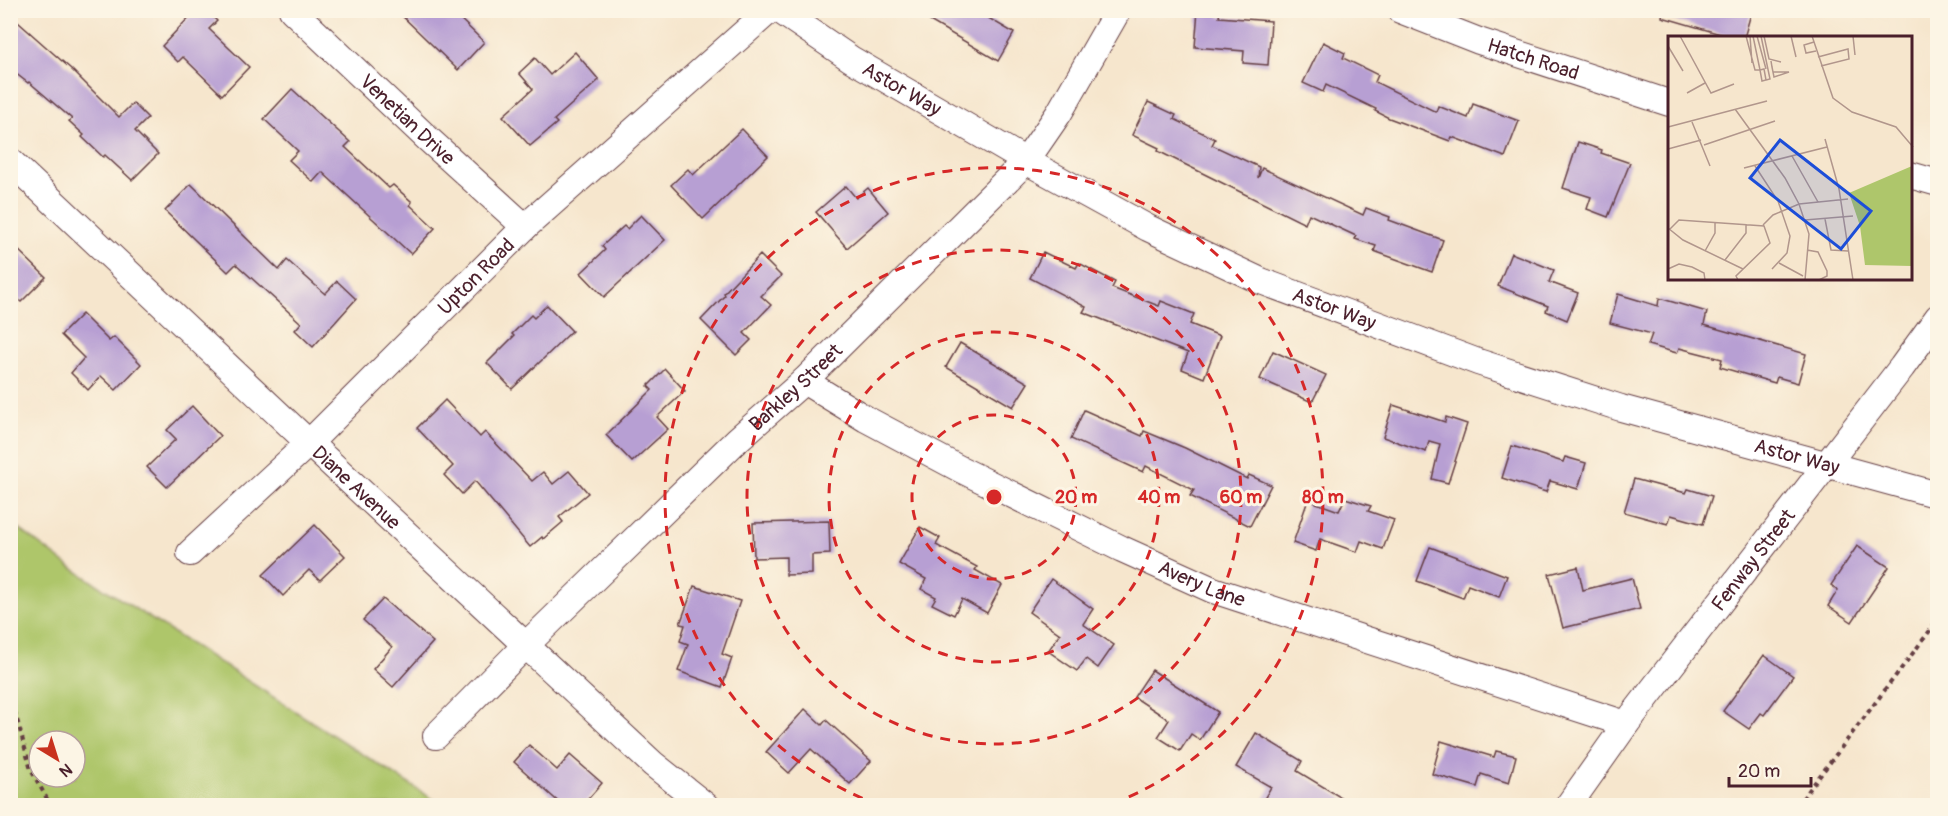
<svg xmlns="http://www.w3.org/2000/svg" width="1948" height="816" font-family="Pangolin,sans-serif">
  <rect width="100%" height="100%" fill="#fcf5e5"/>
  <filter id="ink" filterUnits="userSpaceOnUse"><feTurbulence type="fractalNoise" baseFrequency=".0167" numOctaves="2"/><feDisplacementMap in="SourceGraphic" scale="12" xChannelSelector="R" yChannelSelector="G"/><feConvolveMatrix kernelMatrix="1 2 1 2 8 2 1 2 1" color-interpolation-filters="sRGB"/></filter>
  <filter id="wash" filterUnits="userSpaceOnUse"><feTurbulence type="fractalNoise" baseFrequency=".008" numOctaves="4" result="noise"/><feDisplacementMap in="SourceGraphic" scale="24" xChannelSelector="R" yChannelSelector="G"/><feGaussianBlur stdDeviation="1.35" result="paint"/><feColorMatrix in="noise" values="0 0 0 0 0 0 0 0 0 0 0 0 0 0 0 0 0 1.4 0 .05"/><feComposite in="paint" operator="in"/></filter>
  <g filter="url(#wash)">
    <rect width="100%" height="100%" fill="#f6e6cd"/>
    <path fill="#aec66b" stroke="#7c724b" stroke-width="1.5" fill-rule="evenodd" d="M10,522L70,567L442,805H11ZM39,741H75V777H39Z"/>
    <g id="blocks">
      <g fill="#b79fd3">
        <path d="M196,10H206L217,21L209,29L249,67L222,95L183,57L178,62L162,46Z"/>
        <path d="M396,10H451L484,42L458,70Z"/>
        <path d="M911,10H975L1014,33L998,61Z"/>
        <path d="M1198,10H1220L1219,17L1271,21L1268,65L1243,63L1244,51L1195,47Z"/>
        <path d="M1663,10H1752L1744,38H1734L1662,17Z"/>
        <path d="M10,15L71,69L119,117L133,103L148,118L135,131L158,154L132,180L105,155L103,157L82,137L84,135L69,121L72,119L29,82L28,83L10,69Z"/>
        <path d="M1323,42L1345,53L1343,58L1378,75L1375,82L1436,112L1438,106L1468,118L1473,104L1519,121L1505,157L1452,137L1450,141L1389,118L1375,111L1376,109L1326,85L1323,92L1303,83Z"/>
        <path d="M575,52L599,80L554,120L557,123L530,146L503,116L533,89L519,73L535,58L550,75Z"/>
        <path d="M292,89L350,142L345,147L389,188L393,185L412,202L410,205L435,228L411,254L322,172L313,182L289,160L298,151L264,119Z"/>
        <path d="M1148,102L1176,115L1174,119L1215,139L1212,145L1259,167L1258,178L1262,168L1363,215L1366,208L1390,217L1389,220L1443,240L1432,272L1374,251L1376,246L1355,239L1356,236L1309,214L1305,224L1158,151L1159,148L1132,135Z"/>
        <path d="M742,129L768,156L703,219L671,185L688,169L693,175Z"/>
        <path d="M1578,142L1602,150L1601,153L1630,163L1608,217L1587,209L1591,197L1563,188Z"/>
        <path d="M191,184L279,270L287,260L325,294L337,281L356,299L313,347L295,330L301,323L236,264L228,272L165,211Z"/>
        <path d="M846,186L856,198L868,188L888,212L847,248L816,212Z"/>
        <path d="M641,215L665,240L604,297L581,273L605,250L602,246L624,226L627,229Z"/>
        <path d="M10,242L46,277L21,302L10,292Z"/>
        <path d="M1043,252L1076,268L1079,263L1115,282L1112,288L1159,306L1161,301L1194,314L1190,324L1220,336L1204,378L1182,369L1188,353L1083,312L1086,307L1030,278Z"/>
        <path d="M1511,253L1554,270L1549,282L1578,293L1567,320L1546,311L1548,306L1498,286Z"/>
        <path d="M760,255L781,276L761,296L771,305L744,333L751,340L736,355L701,320L725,295L724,293Z"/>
        <path d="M1618,294L1658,306L1659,298L1707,312L1704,325L1806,354L1798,383L1777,377L1775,383L1720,367L1722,359L1679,348L1677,353L1648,345L1652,334L1610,323Z"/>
        <path d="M547,305L572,331L512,389L487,363L514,336L512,334L531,315L534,318Z"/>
        <path d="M82,314L109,341L114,337L141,364L116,390L101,376L88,390L71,373L84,358L61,335Z"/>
        <path d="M960,343L1028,383L1013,407L946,367Z"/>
        <path d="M1273,351L1326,375L1312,402L1260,379Z"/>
        <path d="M665,369L685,391L657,417L668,429L632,462L606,435L652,390L648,386Z"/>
        <path d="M445,400L480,437L485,432L532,481L543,472L553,484L569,471L588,493L559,517L563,522L543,539L542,537L530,547L475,481L462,494L444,475L453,466L417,428Z"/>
        <path d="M1393,405L1445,422L1446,417L1467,424L1448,483L1432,479L1440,444L1429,441L1426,452L1383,437Z"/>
        <path d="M192,406L220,436L167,487L147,467L176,439L167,430Z"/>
        <path d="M1084,410L1142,436L1144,431L1185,448L1247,479L1249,475L1271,485L1250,526L1190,496L1194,490L1146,466L1143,472L1071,439Z"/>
        <path d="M1512,446L1563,462L1565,457L1586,463L1578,489L1550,481L1546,492L1502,478Z"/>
        <path d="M1634,479L1686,493L1688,489L1712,496L1703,524L1671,515L1668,524L1624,512Z"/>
        <path d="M1345,498L1371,506L1368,511L1394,520L1383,549L1361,541L1357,552L1320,539L1316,551L1293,543L1308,500L1339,511Z"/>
        <path d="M829,521L830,554L812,555V574L786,575V557L754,558L753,523Z"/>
        <path d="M315,525L345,556L320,580L309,570L283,596L263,575Z"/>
        <path d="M920,527L940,538L936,545L977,567L975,570L1002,585L987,613L962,599L954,615L932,604L936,597L921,589L926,579L899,564Z"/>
        <path d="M1857,546L1889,567L1852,622L1828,606L1838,590L1831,585Z"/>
        <path d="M1430,547L1507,576L1499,597L1468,585L1463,598L1417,581Z"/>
        <path d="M1578,567L1583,590L1632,578L1640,609L1563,628L1549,574Z"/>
        <path d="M1051,579L1093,609L1083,624L1114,645L1098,668L1086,659L1077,671L1048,651L1060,634L1029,612Z"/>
        <path d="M694,586L740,601L722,654L732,658L722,687L678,671L688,644L680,641L685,625L680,624Z"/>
        <path d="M383,599L433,642L393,687L373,669L392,647L363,620Z"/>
        <path d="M1764,655L1793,676L1764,715L1761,713L1749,729L1723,711Z"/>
        <path d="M1152,670L1218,712L1200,740L1191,734L1180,751L1158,737L1169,720L1134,697Z"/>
        <path d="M805,709L822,725L826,720L871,761L850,784L811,749L789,773L766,752Z"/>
        <path d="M1256,733L1302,761L1297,771L1355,806H1260L1271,787L1236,767Z"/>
        <path d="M1441,741L1494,757L1496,751L1516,756L1509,783L1481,774L1477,787L1432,774Z"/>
        <path d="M529,745L557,770L570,755L602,783L582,806H563L514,762Z"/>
      </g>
    </g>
  </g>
  <g filter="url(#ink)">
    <use href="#blocks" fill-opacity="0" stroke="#643d43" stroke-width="1.5"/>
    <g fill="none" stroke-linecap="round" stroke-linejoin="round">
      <defs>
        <g id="minor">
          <path id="s1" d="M292,10L427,138L525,227"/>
          <path id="s2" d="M779,10L851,59L1026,161L1148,228L1261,281L1478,362L1621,408L1938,495"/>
          <path id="s3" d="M1400,10L1479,41L1669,103"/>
          <path id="s4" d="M10,161L309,443L653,764L706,806"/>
          <path d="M1910,175L1938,183"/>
          <path id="s5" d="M804,381L866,419L960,469L1122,549L1213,590L1626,724"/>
          <path id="s6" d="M190,553L309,443L525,227L770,10"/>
          <path id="s7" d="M436,736L526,645L737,440L804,381L1026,161L1059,113L1118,10"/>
          <path id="s8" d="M1568,806L1626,724L1902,367L1938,317"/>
        </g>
      </defs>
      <use href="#minor" stroke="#643d43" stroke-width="28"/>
      <g stroke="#643d43" stroke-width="4" stroke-dasharray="4.5 4.5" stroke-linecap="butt">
        <path d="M10,694L31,770L51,806"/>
        <path d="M1797,806L1938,620"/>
      </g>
      <use href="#minor" stroke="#fff" stroke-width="26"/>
    </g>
  </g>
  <g fill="none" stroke="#d62828" stroke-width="3" stroke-dasharray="10 8">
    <circle cx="994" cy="497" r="82"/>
    <circle cx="994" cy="497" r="165"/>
    <circle cx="994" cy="497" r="247"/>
    <path d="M879 805A329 329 0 1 1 1109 805"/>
  </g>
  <g text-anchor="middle" stroke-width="6" stroke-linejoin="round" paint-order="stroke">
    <g font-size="20" fill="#4a1f2b" stroke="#fcf5e5">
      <text dy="7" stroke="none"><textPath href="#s3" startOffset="142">Hatch Road</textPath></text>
      <text dy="7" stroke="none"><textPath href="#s2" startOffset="146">Astor Way</textPath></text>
      <text dy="7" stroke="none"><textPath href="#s1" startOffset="159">Venetian Drive</textPath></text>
      <text dy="7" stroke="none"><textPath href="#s6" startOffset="398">Upton Road</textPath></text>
      <text dy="7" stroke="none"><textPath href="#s2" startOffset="632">Astor Way</textPath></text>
      <text dy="7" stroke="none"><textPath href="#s7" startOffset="501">Barkley Street</textPath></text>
      <text dy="7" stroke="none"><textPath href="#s2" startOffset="1118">Astor Way</textPath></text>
      <text dy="7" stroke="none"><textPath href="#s4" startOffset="476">Diane Avenue</textPath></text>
      <text dy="7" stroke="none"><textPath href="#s8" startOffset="308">Fenway Street</textPath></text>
      <text dy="7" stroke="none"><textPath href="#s5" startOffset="447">Avery Lane</textPath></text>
    </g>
  </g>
  <g transform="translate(1668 36)">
    <rect width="244" height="244" fill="#f6e6cd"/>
    <path d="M244,130V230L197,229L192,190L181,157Z" fill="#aec66b"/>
    <path fill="none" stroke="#b1968c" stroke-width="1.5" d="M12,0L43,57L66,48M78,0L87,34H92L96,33L98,44L94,45L92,34L85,0M82,0L84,27M89,0L98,33M93,0L102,43L98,44M96,0L101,23L113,26M123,0L128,21M144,0L165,62L184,76L228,91L245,111M185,0L187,19M146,6L136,9L138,17L148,15M0,10L15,35M150,21L180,13L181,23L153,30M103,25L104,31L106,41L121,36H105M19,57L37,47M67,73L117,142L131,168L141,198L137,244M24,86L42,130M0,91L99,65M157,103L171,153L185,244M36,109L107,85M0,113L33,104M124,120L150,166M87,130L110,165L122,200L119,217L104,233M76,132L159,111M157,183L163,214L180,215M137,184L185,180M95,189L105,179L131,168L180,163M0,192L15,204L75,233M2,193L11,184L96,190L102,207L68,240L70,244M139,214L150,216L159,235V240L151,244M37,215L47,197V186M57,224L78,197V188M111,227L135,240M0,233L11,228L24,231L36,237L37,244"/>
    <path fill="#1d4ed8" fill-opacity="0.15" stroke="#1d4ed8" stroke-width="3" d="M112,104L203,175L173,213L82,142Z"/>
    <rect width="244" height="244" fill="none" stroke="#4a1f2b" stroke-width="3"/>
  </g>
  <circle cx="994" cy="497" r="9" fill="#d62828" stroke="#fcf5e5" stroke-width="3"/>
  <g font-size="18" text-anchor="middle" font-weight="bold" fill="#d62828" stroke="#fcf5e5" stroke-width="6" stroke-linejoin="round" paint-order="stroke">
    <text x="1076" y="503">20 m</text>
    <text x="1159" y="503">40 m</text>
    <text x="1241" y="503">60 m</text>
    <text x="1323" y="503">80 m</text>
  </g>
  <rect width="1948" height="816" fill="none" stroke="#fcf5e5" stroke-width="36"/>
  <g transform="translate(57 759) rotate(142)"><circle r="28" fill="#fcf5e5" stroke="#b59f9b" stroke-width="1.5"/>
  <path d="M0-4.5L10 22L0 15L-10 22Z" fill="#c8321e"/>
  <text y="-9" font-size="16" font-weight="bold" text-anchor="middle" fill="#4a1f2b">N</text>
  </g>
  <path d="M1729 777v9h82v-9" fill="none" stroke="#4a1f2b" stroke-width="3"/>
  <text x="1738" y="777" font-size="18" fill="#4a1f2b" stroke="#fcf5e5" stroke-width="4.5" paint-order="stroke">20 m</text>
</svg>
